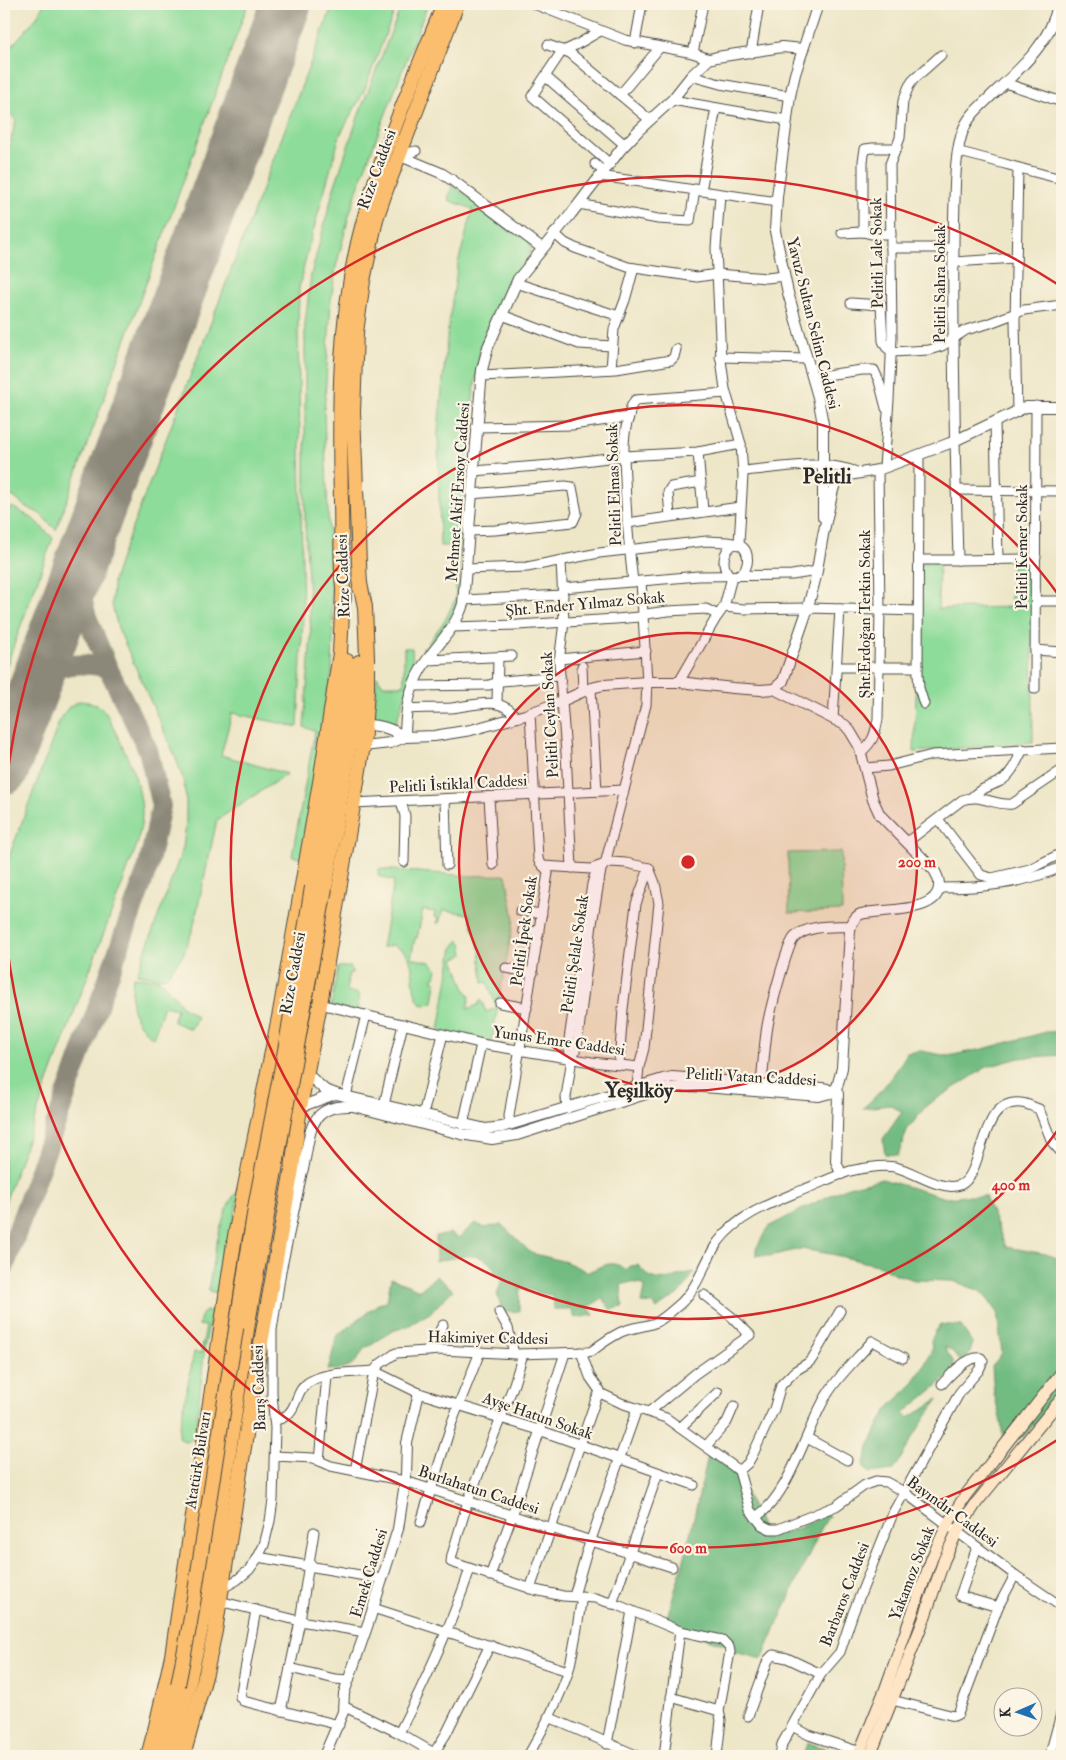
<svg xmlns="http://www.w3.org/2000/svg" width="1066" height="1760" font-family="'IM FELL Double Pica',serif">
  <rect width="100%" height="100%" fill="#fcf5e5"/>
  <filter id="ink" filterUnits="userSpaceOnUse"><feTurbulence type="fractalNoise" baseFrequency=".02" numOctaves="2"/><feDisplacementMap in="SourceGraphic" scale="10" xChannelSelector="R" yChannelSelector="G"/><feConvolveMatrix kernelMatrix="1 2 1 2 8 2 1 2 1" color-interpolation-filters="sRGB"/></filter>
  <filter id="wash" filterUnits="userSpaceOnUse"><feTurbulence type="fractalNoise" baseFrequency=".0096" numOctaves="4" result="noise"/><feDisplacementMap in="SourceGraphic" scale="20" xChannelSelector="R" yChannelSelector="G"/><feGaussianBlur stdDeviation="1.12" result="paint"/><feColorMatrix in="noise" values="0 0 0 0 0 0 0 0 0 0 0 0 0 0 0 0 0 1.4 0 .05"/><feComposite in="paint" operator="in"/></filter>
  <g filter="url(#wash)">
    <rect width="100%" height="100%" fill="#ede6c7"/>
    <g fill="#8edc9a" stroke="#5c8462">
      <path d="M44,4H248L56,530L39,513L24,506L14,497L4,495V166L16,121L4,105V55L37,17Z"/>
      <path d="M333,4H397L364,91L340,135L307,253L299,288L298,330L303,615L298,727L232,713L221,755L287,774L217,820L193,929L183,955L165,978L137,974L183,848L186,823V799L183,779L175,756L118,628L112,605L113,581L121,557Z"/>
      <path d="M402,4H428L361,178L349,216L336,267L331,300L324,415L333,636L332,672L303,859L292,856L315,731L304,727L311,635L305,525V324L311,275L334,188L359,114Z"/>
      <path d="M452,185L530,242L531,251L493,318L481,345L469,425L466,483L460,545L459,599L448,622L427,649L424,656L423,647H425L445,620L456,598L454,546H440L438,430L448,329L458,263L473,209L448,200Z"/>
      <path d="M12,507L32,518L53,538L4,672V514Z"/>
      <path d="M1032,561L1033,742L914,752L921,562L939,563L938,609L1011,607L1012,562Z"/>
      <path d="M404,648H412L413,671L396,723H373L377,676L383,685H404Z"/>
      <path d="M79,701C92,702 101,704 107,715C122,746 142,780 142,815C142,824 139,833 138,842L49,1079L4,1205V870L61,717L69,707Z"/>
      <path d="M841,852L842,911L789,913L788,853Z"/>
      <path d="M379,869L470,876L506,875L514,919L491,1044L439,1031L453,947L459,940L462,943L464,954L454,959L464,987L470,997L467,1009L478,1005L481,999L486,1012L497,1008L487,982L483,983L480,951L469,914L443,910L439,923H437L438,918L434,917L435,912L423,910L417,938H415L411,958L430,962L437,969L435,977L433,978V981L436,982L433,1002L424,1005L421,1004C409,990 417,968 406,953C403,949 396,947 392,945L382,948L394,881L378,876Z"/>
      <path d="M338,967H351L350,969L352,970V973H349L346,991L359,994L358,1011L331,1006Z"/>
      <path d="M133,977L159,979L179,1001V1004L197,1017L191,1029L173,1022L177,1009L164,1006L153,1038C130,1019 130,1005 133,977Z"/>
      <path d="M240,1190L219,1293L208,1291C212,1269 221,1201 240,1190Z"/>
      <path d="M206,1311H212L205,1345L195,1439L184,1441L179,1437V1431L194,1352L201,1353L206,1326L199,1325C200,1319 201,1314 206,1311Z"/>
    </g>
    <g fill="#72bc82" stroke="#4e7456">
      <path d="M1062,1031V1055L1019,1058L987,1067L927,1105L907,1130L898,1155L885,1154L883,1139L902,1112L891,1105L863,1108C882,1092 895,1074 907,1053L921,1051L948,1056L983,1049L1046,1032Z"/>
      <path d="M882,1179L946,1198L965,1196H985L1006,1247L1046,1254L1062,1260V1394L1024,1436L1004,1445L1001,1422L994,1393L992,1367L1002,1353L997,1311L981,1291L953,1281L915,1280L895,1274L881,1266L831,1254L801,1249L769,1256L756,1255V1249L768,1227L818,1201L848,1187Z"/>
      <path d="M475,1223L485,1228L501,1224L531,1253L566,1262L588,1272C605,1265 611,1259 627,1270L630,1266L638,1265C658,1290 668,1276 694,1272C689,1281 684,1289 677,1295C671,1300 663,1303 657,1309L653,1304L641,1303L644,1288L642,1284L631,1282L621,1285L623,1307L610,1309L603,1298L588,1307L594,1315L575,1318L571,1309H554L553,1295C541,1295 532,1289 520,1288L519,1311L503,1312L497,1294L503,1277L496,1274C486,1246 458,1258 436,1261V1236L446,1235L450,1233L458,1238Z"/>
      <path d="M436,1276L453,1290L430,1313L406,1327L392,1331L370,1346L365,1347C354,1367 351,1369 328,1370L337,1336L378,1304L387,1302L391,1278L420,1290Z"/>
      <path d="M940,1324L961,1326L973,1344L968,1357L962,1363L951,1350L944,1347L953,1361L955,1371L904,1413L909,1418L938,1399L921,1424L894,1470L870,1473L863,1466L871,1441L887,1409L912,1384L923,1368L932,1350L931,1340Z"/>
      <path d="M711,1455L736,1472L762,1528C789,1538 803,1526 827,1514L829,1516L823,1525L800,1573L762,1659L734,1652L735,1647L710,1640L665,1624L685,1556L708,1456Z"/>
      <path d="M807,1743L853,1756H803Z"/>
    </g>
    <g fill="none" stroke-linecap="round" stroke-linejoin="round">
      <g stroke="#8c8879" stroke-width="20">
        <path d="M35,684C59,663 79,661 108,668"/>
        <path d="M4,1268L148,867L161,806L148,750L108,668L87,617L80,591L79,566"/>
      </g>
      <path stroke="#8c8879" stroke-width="51" d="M4,769L286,4"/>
    </g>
  </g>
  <g filter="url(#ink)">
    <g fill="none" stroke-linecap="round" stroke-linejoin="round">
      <defs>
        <g id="minor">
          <path d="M534,4L625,40L693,53L709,59"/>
          <path d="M601,31C588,37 576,47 562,51L532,96L610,164"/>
          <path d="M635,43L642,4"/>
          <path d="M548,45L570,53L650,120"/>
          <path d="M693,53L703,4"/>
          <path d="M751,53L759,4"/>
          <path d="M691,76L720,84L790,96"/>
          <path d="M546,77L625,145"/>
          <path d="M1005,83L1062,102"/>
          <path d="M620,95L660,47"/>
          <path d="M672,100L787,120"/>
          <path d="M959,152C994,160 1027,171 1062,179"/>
          <path d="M398,155L416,151"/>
          <path d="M595,164L604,172"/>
          <path d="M600,176L777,202"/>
          <path d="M701,191L716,108"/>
          <path d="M579,204L658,219L690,221L695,189"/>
          <path d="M554,233L565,243L575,248L628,267L697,277L717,274L767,278L784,276"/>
          <path d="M842,233L863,232"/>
          <path d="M891,234H871L863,232V161L865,149L873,148H897"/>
          <path d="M891,248H954"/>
          <path d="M954,262L1016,258"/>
          <path d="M516,283L619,316"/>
          <path d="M851,303L881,305L883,341L886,347L892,352L929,350L942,346L966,330L987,324L1024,310L1062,305"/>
          <path d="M502,315L579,344L612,346"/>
          <path d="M720,357L807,359"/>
          <path d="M611,369L614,329L625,300L634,268"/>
          <path d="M481,376L616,369L671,360L674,357L676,349"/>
          <path d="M812,377L862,370H874L879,381L886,408"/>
          <path d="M1017,411L1015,322L1018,168"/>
          <path d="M629,417L631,407L635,400L726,393"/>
          <path d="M995,422L998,560"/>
          <path d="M476,427L572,425L629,417C622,436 624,457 625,478C626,512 629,547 633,582"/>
          <path d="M955,441L958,560L1031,559L1036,557"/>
          <path d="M698,452L703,511"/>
          <path d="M919,455L918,674L919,688L924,704"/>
          <path d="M884,467L889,400L892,337L890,164L900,138L903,101L909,86L913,80L941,55"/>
          <path d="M473,471L551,465L624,456L698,452L741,444"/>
          <path d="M743,471C781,468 823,458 860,473"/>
          <path d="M956,490L1062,491"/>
          <path d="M670,516L668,492L671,487L701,482"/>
          <path d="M627,523L740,507"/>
          <path d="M469,531L495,530L573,522L577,513L572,487L565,486L471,494"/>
          <path d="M734,544C750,545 750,563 743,573L732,577C720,569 722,551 734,544Z"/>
          <path d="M919,560H958"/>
          <path d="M561,561L564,622L559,662L566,753L572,868"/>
          <path d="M466,569L527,567L599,553L707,541L727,542L739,544L743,475L741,444L725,389L721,360L716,248L720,195"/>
          <path d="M563,588L698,576L792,575L817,571"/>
          <path d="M464,600L563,595"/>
          <path d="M1036,601H1062"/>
          <path d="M724,607L744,609L808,608L918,611"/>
          <path d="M453,627L518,625L616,619L639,617L646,614L668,611L706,609L718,615"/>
          <path d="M1035,650L1062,652"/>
          <path d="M559,659L646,651"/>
          <path d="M428,660L512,656"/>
          <path d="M582,666L583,691"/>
          <path d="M837,667H918"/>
          <path d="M679,682L716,618L724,607L732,577"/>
          <path d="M414,686L489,685L502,681L560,676"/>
          <path d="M591,688L597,791"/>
          <path d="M1035,689L1036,406"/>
          <path d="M497,704L498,657"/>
          <path d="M407,709C422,708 436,708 451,708C473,706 500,694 516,717"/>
          <path d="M833,719L840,609"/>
          <path d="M861,752C873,742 875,735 878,719L880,610L878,470"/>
          <path d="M865,768L889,766L932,755L1062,748"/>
          <path d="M489,797L493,865"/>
          <path d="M971,798C979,789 988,787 999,782C1011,776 1017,761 1023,749"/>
          <path d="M445,799L447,865"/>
          <path d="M401,801L405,816L404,862"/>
          <path d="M353,803L624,790"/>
          <path d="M938,819L981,875L992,878L1030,869L1062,853"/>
          <path d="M907,842L962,800C979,793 995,806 1012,804L1062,770"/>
          <path d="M543,866L591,869L611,862L626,863L649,868L636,904L623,1009L619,1064"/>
          <path d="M939,888C984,888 1021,884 1062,867"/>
          <path d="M520,911L542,914"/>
          <path d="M523,930L539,932"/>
          <path d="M506,968L533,973"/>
          <path d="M500,1003L527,1008"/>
          <path d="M320,1004L487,1045L592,1062L639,1067L637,1087"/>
          <path d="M572,1058L568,1046L592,884L594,877L605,864L646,705L647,682L641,581"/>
          <path d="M639,1067L644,1048L659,903L655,883L649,868"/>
          <path d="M346,1096L366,1015"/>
          <path d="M384,1105L403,1024"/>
          <path d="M567,1109L566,1097L572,1058L577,1046L592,924L601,870"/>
          <path d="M423,1115L443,1034"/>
          <path d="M463,1125L481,1044"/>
          <path d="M510,1125L509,1116L548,873C547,867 540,865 538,859L530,713"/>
          <path d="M499,1312L508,1328L514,1354"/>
          <path d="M428,1351L443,1325"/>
          <path d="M581,1352L590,1377L602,1394L621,1403L666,1418L733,1466L739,1471L750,1510L762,1525L770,1529H778L836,1506L865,1485L876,1481L886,1482L904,1492L1015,1575L1062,1607"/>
          <path d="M523,1354L514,1384L468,1501L452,1555L451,1562L535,1590L563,1596L595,1598L620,1606L680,1631L722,1640L729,1647L730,1652L719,1711L721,1720L717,1756"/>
          <path d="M649,1412L695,1374L750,1335L732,1317L704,1295"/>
          <path d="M274,1420C300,1417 292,1392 309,1382C327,1371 353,1373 374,1371L380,1364L396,1353L442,1350L517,1354L588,1352L592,1351C601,1344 611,1337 621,1332C632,1327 646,1327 657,1322C666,1317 674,1309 681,1303C699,1286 704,1262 718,1242C739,1214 774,1202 805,1189C820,1183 835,1176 850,1171C864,1168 882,1165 895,1167C914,1171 941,1192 960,1185C985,1175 978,1098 1021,1103C1026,1103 1033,1107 1039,1109L1052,1142L1061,1152L1062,1151"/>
          <path d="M680,1428L718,1392"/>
          <path d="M807,1438L847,1460"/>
          <path d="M706,1446L727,1422L734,1406"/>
          <path d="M275,1456L313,1458L331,1466L405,1481L672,1567"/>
          <path d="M319,1461L327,1376"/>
          <path d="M355,1471L374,1371L419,1393L539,1430L694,1485"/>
          <path d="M739,1471L748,1463L753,1454L774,1409L781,1385L795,1371L808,1363L812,1359L840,1311"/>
          <path d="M755,1517C789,1499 807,1425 828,1393C840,1374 858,1358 872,1341L903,1358"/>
          <path d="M421,1522L452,1422L480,1352"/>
          <path d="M977,1547L960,1596L998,1607"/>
          <path d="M258,1557L382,1579"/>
          <path d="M490,1576L512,1516L565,1353"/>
          <path d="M221,1589L237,1580L249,1570L257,1559L264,1545L270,1521L273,1500L275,1428L272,1394V1330L281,1271L303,1169"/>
          <path d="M530,1589L596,1399L600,1392"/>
          <path d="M574,1596L586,1554L637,1409"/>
          <path d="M219,1601L300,1621L365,1632"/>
          <path d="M612,1604L658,1473"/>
          <path d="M373,1608L568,1671"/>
          <path d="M256,1610L240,1697L243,1701L339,1725"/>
          <path d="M290,1668L335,1679L349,1680"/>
          <path d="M671,1697L719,1711"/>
          <path d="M892,1700L954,1716L958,1714L998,1607L1015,1575"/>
          <path d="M343,1706L399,1733L439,1756"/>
          <path d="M281,1711L300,1621L314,1532"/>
          <path d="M748,1716L768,1660L773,1655L787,1658L821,1674"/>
          <path d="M548,1717L638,1756"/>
          <path d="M792,1726L809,1735L860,1752"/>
          <path d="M399,1733C426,1680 451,1626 470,1569"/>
          <path d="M607,1744L632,1611"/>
          <path d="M432,1756L446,1734L490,1645"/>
          <path d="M528,1756C543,1729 560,1699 569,1669C575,1645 578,1621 582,1596"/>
          <path d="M664,1756L680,1631"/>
          <path d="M780,1756L782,1744L821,1674L840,1652L853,1613L894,1511L960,1392L979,1370L983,1361L981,1358C967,1356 951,1374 942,1384"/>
        </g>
        <g id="tertiary">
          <path d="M818,4L795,74L790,96L777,197L775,231L788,293L818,397L823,424V517"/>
          <path d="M398,155L441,173L452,180L542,248"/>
          <path d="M955,441C954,367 952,292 954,218C955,192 954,151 964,128C970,114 983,104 993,94C1020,69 1052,41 1058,4"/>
          <path d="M774,689L845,725L850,731L859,746L873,800L880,815L934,870C937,875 939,879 939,884C941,915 879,908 861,914C855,916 851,924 850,930L842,1068L837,1087L830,1093"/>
          <path d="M365,725C381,725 392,729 405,737"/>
          <path d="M405,737C405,715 409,689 421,669C435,646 455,630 463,604L482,370L488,347L518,279L571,214L621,149L639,130L672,100L691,76L709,59L717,57L782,47L803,49"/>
          <path d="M363,746L390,743L405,737L434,736L471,730L525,715L562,701L591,688L604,685L647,682H679L733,688L761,690L774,689L783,681L807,611L816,576L823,535L833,490L835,484L843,476L878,470L950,443L1026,407H1062"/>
          <path d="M306,1073L325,1090L336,1094L486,1129L502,1127L663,1079L672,1077L822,1088L827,1089L830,1093"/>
          <path d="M761,1090C763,1070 764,1049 767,1029C769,1015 787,943 795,937C810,924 833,927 851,926"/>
          <path d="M297,1108L335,1094"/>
          <path d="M292,1169H303C311,1133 307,1104 353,1106L461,1134L492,1139L517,1135L658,1090L669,1088L691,1086L819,1096L830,1093L838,1094L836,1161L841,1174"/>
          <path d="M324,1756L343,1712L344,1693L370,1618L398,1529L406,1476L407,1443L419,1393"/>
          <path d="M1050,1756L1062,1712"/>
        </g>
        <g id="secondary">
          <path d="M858,1756L885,1690L932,1558L947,1525L965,1496L1062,1372"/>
          <path d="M870,1756L924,1619L944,1560L957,1532L977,1502L1062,1398"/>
        </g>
        <g id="trunk">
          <path d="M360,588L353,412L356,333L363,281L376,219L386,190L457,4"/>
          <path d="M344,599C340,567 342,534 341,501C339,409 338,314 363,223C383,148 415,76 444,4"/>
          <path d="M312,887L346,690L347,661"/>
          <path d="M325,888L353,724L359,662"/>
          <path d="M161,1744L178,1685"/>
          <path d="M148,1756L156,1726L172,1656L235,1236L280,1012L320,782L340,653L343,592"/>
          <path d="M170,1756L188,1686L206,1607L248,1323"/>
          <path d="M183,1756L206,1673L215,1631L257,1365L292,1169L300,1107L320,1004L363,746L367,690V658L365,607L359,579"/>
        </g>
      </defs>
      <use href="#minor" stroke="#484742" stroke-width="11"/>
      <use href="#tertiary" stroke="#484742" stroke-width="12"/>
      <use href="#secondary" stroke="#484742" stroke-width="13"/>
      <use href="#trunk" stroke="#484742" stroke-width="16"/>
      <use href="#minor" stroke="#fff" stroke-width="9"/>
      <use href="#tertiary" stroke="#fff" stroke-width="10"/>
      <use href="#secondary" stroke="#fde5c5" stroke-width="11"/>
      <use href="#trunk" stroke="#fabe6e" stroke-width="14"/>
      <defs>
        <g id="trunk-bridge">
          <path d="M248,1323L325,888"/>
          <path d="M178,1685L190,1623L256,1202L286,1045L312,887"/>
        </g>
      </defs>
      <use href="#trunk-bridge" stroke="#484742" stroke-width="16" stroke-linecap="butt"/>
      <use href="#trunk-bridge" stroke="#fabe6e" stroke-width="14"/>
    </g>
  </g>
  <circle cx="688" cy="862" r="229" fill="#d62828" fill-opacity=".12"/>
  <g fill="none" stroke="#d62828" stroke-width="2.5">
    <circle cx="688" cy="862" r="229"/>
    <path d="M1060 1127A457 457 0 1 1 1060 597"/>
    <path d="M1062 1437A686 686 0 0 1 4 916M4 808A686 686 0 0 1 1062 287"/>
  </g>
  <g text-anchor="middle" stroke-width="4.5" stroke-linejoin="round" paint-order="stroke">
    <g font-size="16" fill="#2b2b2b" stroke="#fcf5e5">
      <text transform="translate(376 169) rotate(-70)" y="6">Rize Caddesi</text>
      <text transform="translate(876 253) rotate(-91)" y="6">Pelitli Lale Sokak</text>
      <text transform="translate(939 284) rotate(-90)" y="6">Pelitli Sahra Sokak</text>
      <text transform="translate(814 323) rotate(76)" y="6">Yavuz Sultan Selim Caddesi</text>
      <text transform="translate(613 485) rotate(-92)" y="6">Pelitli Elmas Sokak</text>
      <text transform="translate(457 492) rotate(-86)" y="6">Mehmet Akif Ersoy Caddesi</text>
      <text transform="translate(1021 547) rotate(-90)" y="6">Pelitli Kemer Sokak</text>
      <text transform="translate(342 576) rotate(-92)" y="6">Rize Caddesi</text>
      <text transform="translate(585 603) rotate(-5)" y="6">Şht. Ender Yılmaz Sokak</text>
      <text transform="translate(864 614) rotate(-90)" y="6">Şht.Erdoğan Terkin Sokak</text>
      <text transform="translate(549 715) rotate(-93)" y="6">Pelitli Ceylan Sokak</text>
      <text transform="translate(458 783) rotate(-3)" y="6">Pelitli İstiklal Caddesi</text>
      <text transform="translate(523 931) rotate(-82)" y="6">Pelitli İpek Sokak</text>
      <text transform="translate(574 954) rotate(-82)" y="6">Pelitli Şelale Sokak</text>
      <text transform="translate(292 973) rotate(-80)" y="6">Rize Caddesi</text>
      <text transform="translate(559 1040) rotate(8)" y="6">Yunus Emre Caddesi</text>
      <text transform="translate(751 1076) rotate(3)" y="6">Pelitli Vatan Caddesi</text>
      <text transform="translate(488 1337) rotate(1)" y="6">Hakimiyet Caddesi</text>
      <text transform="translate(258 1388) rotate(-92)" y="6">Barış Caddesi</text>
      <text transform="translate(538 1415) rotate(19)" y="6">Ayşe Hatun Sokak</text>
      <text transform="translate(197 1460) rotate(-81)" y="6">Atatürk Bulvarı</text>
      <text transform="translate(479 1489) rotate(18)" y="6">Burlahatun Caddesi</text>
      <text transform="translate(953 1511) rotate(36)" y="6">Bayındır Caddesi</text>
      <text transform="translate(368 1573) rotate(-73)" y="6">Emek Caddesi</text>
      <text transform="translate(911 1573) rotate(-69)" y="6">Yakamoz Sokak</text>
      <text transform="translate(844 1594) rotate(-69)" y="6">Barbaros Caddesi</text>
    </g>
    <g font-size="21" font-weight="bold" fill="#2b2b2b" stroke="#fcf5e5">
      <text x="827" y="483">Pelitli</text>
      <text x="639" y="1097">Yeşilköy</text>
    </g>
  </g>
  <circle cx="688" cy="862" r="8" fill="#d62828" stroke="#fcf5e5" stroke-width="2.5"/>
  <g font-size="15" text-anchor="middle" font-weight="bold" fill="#d62828" stroke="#fcf5e5" stroke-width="4.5" stroke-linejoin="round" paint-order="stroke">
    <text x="917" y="867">200 m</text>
    <text x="1011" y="1190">400 m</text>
    <text x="688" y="1553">600 m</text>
  </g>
  <rect width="1066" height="1760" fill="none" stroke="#fcf5e5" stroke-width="20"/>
  <g transform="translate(1018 1712) rotate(268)"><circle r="24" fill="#fcf5e5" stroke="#a8a49b"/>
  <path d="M0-4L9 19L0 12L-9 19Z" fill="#1f6fb2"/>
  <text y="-8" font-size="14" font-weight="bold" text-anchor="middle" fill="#2b2b2b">K</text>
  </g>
</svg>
